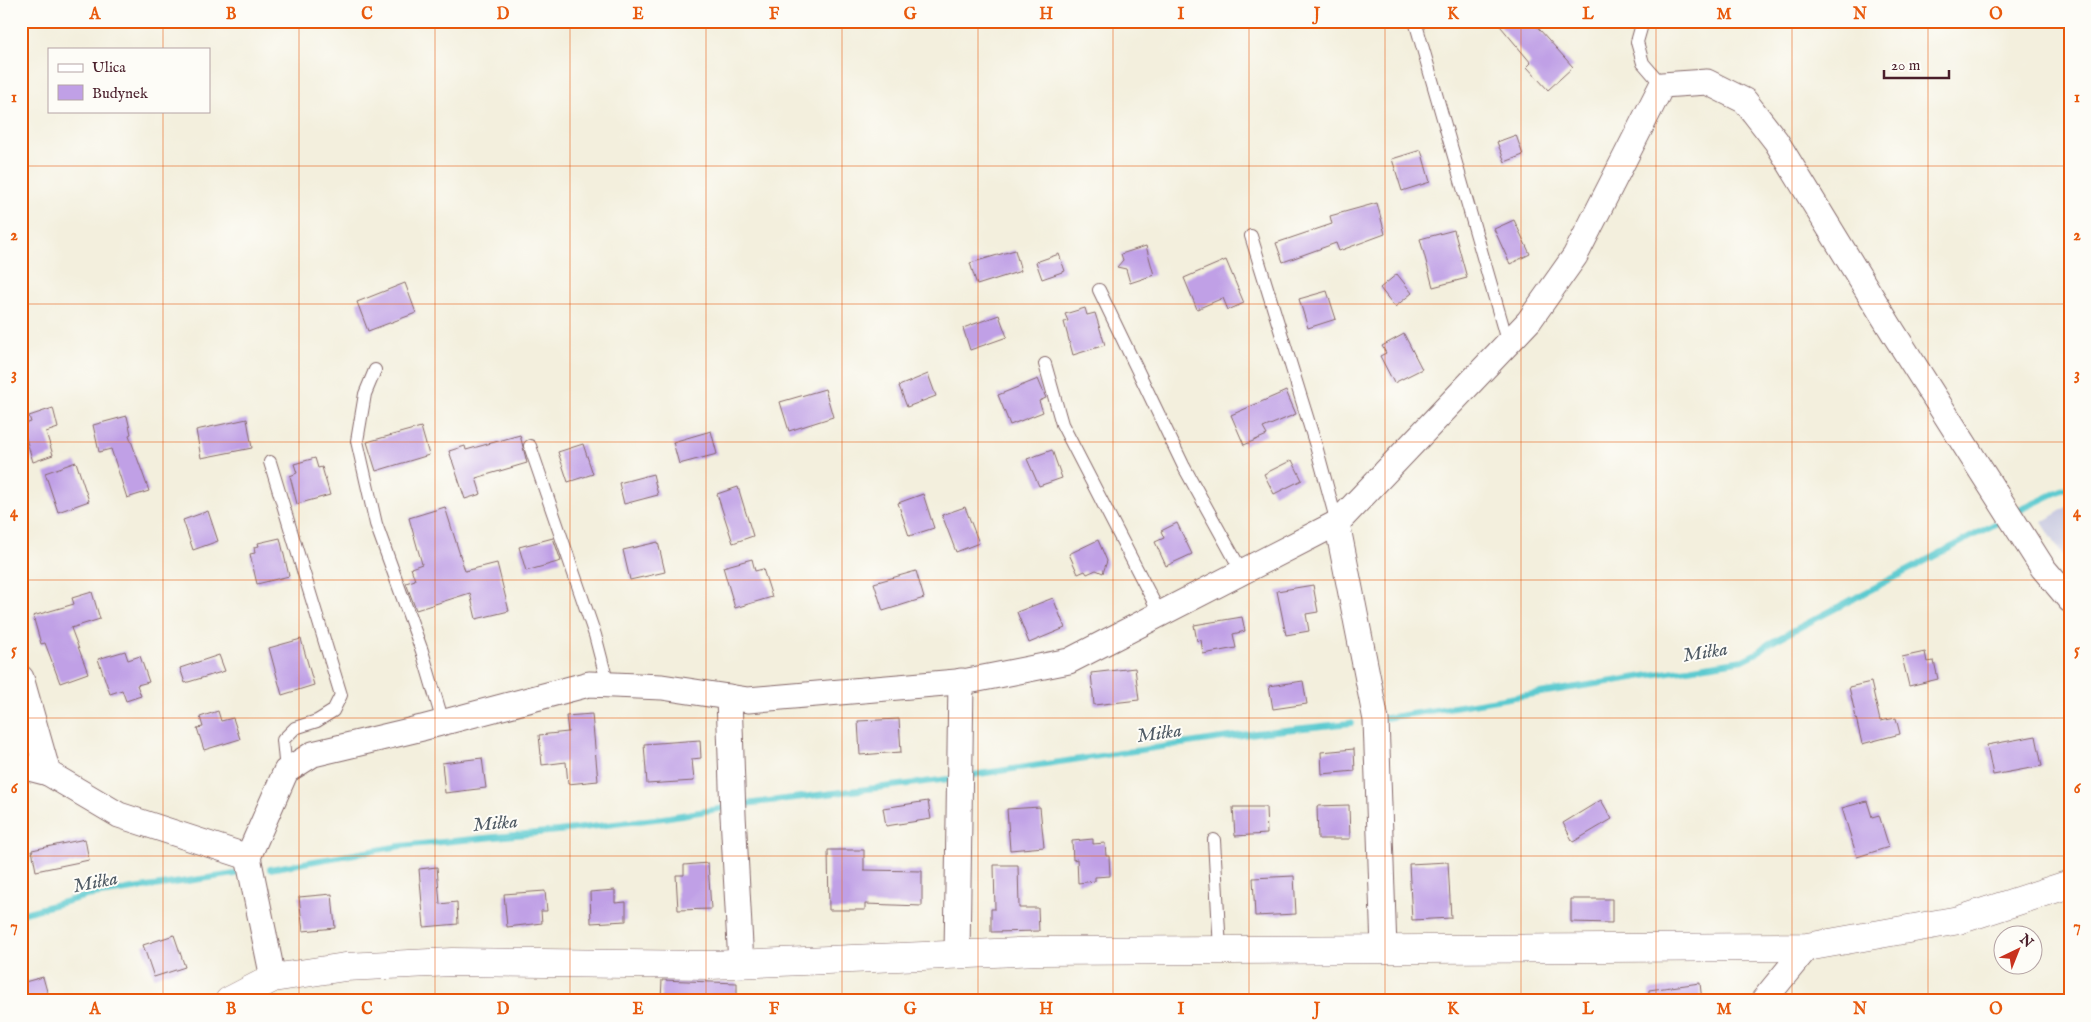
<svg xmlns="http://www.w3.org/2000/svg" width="2091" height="1022" font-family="'IM FELL English',serif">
  <rect width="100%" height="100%" fill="#fdfcf7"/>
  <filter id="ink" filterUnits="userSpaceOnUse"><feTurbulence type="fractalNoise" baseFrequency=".02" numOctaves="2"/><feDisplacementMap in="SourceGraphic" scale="10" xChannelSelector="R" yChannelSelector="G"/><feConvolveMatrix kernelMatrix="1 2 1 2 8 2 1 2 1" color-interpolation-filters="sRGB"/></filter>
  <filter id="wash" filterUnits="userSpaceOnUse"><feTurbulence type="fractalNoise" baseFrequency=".0096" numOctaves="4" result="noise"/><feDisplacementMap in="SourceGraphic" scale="20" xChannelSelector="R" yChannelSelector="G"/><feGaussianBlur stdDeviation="1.12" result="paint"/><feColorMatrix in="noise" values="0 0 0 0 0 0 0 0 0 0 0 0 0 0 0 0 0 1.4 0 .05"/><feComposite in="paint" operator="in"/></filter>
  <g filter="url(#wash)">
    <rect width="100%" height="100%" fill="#f3efdd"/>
    <path fill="#c1c2dd" d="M2070,505V567L2042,522Z"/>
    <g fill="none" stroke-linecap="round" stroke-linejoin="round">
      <g stroke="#5ccad0" stroke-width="6">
        <path d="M2018,511L2070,486"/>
        <path d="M1386,718L1743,660L1757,653L1768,644L1997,523"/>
        <path d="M972,775L1256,733L1351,723"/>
        <path d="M745,804L949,779"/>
        <path d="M270,869L400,846L558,831L663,818L724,808"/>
        <path d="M21,914L86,896L235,874"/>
      </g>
    </g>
    <g id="blocks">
      <g fill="#c0a0e6">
        <path d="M1496,21H1532L1573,67L1548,90L1527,67L1531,63Z"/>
        <path d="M1516,135L1523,155L1505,162L1497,142Z"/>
        <path d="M1421,150L1430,182L1402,191L1392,159Z"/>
        <path d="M1377,203L1385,234L1339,251L1336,243L1283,262L1276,243L1332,224L1330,216Z"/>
        <path d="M1514,220L1530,254L1510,264L1494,229Z"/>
        <path d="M1454,230L1467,278L1433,287L1420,239Z"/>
        <path d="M1146,246L1154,275L1130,283L1126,269L1117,267L1123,260L1121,254Z"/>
        <path d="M1015,250L1021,271L977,285L970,263Z"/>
        <path d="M1059,254L1065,271L1042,279L1036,262Z"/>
        <path d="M1226,260L1244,303L1228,310L1223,298L1197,309L1184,278Z"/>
        <path d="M1397,274L1412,293L1395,307L1380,288Z"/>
        <path d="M405,283L416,313L368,331L357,302Z"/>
        <path d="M1327,291L1336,319L1308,328L1299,299Z"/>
        <path d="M1085,308L1087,315L1095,313L1105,345L1073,355L1064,322L1068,321L1065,314Z"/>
        <path d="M999,315L1007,337L970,350L963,328Z"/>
        <path d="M1404,334L1422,369L1394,383L1380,356L1386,353L1382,346Z"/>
        <path d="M928,374L936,396L907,407L899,386Z"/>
        <path d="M1038,379L1046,398L1039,401L1043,412L1010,425L998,395Z"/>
        <path d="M825,389L833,417L789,431L780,402Z"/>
        <path d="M1286,391L1296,414L1263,428L1267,435L1244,445L1231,415Z"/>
        <path d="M53,408L58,428L46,432L53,455L33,462L22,425L31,422L29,416Z"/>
        <path d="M127,416L131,434L129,435L149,491L127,498L111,449L99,452L93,425Z"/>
        <path d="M247,419L252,448L201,458L196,430Z"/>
        <path d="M421,427L429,455L376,471L367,442Z"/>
        <path d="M711,431L717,454L679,464L673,442Z"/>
        <path d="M520,435L527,463L476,478L481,494L465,499L449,451L465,446L466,450Z"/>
        <path d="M583,444L593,474L568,482L558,452Z"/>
        <path d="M1052,450L1062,478L1039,486L1027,459Z"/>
        <path d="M315,458L318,468L322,467L330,495L297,504L290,476L297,473L294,464Z"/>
        <path d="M1292,460L1302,480L1274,494L1264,474Z"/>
        <path d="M76,462L89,501L58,512L45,473Z"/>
        <path d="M653,474L658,495L624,504L619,483Z"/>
        <path d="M738,487L753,536L733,543L717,494Z"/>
        <path d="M923,494L934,528L909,536L898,503Z"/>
        <path d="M445,507L465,571L497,563L509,611L476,619L470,593L416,610L406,583L415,580L411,568L422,564L409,518Z"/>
        <path d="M965,507L979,543L956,552L942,515Z"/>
        <path d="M208,511L218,541L193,550L183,520Z"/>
        <path d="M1177,523L1192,554L1166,566L1155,542L1164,538L1161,531Z"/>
        <path d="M280,538L289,576L257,584L250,554L255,553L254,547L259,546L258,543Z"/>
        <path d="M553,538L561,561L526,571L519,547Z"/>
        <path d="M1098,540L1107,561L1103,573L1096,570L1087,574L1085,571L1078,574L1069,554Z"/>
        <path d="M658,542L665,572L630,580L623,550Z"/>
        <path d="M752,559L755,571L763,569L772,597L735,608L723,567Z"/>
        <path d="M916,571L924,598L883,611L874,583Z"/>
        <path d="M1313,585L1318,612L1306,614L1309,631L1286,635L1277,591Z"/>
        <path d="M92,592L100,619L71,628L88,673L60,683L45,643L41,644L33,616L74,604L72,598Z"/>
        <path d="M1053,598L1065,628L1029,643L1017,612Z"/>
        <path d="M1242,617L1245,631L1233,634L1236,648L1203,654L1201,640L1197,641L1194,625Z"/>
        <path d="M301,639L314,685L282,695L269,648Z"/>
        <path d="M125,651L128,660L140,656L149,682L137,685L141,696L126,701L122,690L110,694L98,659Z"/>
        <path d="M1925,652L1927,662L1934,661L1938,679L1909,686L1902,657Z"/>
        <path d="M219,655L225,671L185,683L180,668Z"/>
        <path d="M1135,668L1139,700L1094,705L1091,673Z"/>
        <path d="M1303,681L1307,704L1273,709L1269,686Z"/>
        <path d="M1871,682L1880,721L1896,718L1900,734L1862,744L1849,687Z"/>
        <path d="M218,711L221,721L233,718L240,739L204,750L197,728L203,727L200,717Z"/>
        <path d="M592,714L598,781L568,784L566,762L542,765L539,735L568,732L566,716Z"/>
        <path d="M899,719L901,752L860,755L858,721Z"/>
        <path d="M2036,736L2042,766L1993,775L1987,745Z"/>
        <path d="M700,740L701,758L692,759L694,781L647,784L644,744Z"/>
        <path d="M1354,749L1355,771L1322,774L1321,752Z"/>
        <path d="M482,758L486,788L445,793L442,763Z"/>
        <path d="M1601,800L1612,819L1573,842L1563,823Z"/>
        <path d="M928,801L931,819L886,826L883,808Z"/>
        <path d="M1867,801L1872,817L1879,815L1889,847L1857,857L1842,808Z"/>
        <path d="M1349,805L1350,839H1318L1317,806Z"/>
        <path d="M1040,807L1044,847L1010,850L1007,809Z"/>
        <path d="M1233,807H1266L1267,834L1235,836Z"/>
        <path d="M85,839L89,860L36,871L32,850Z"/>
        <path d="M1093,839V844L1105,843L1106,856H1109L1110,876L1095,877V881L1078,883L1077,859L1073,860L1072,841Z"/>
        <path d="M828,850H864V870L922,871V906L865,904V910H829Z"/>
        <path d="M1448,862L1451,918L1412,920L1409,864Z"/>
        <path d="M708,863L711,909L678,910L676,875H684V865Z"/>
        <path d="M994,865H1018L1019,908H1038L1039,931L991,932V909H995Z"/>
        <path d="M437,867L440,904L457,902L458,924L424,927L419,869Z"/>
        <path d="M1294,876L1296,914L1255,916L1253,878Z"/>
        <path d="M615,890V903L626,902V921L591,923L590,892Z"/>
        <path d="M545,891L547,911H541L542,923L507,927L504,894Z"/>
        <path d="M332,894L335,928L303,931L299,897Z"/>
        <path d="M1571,899H1612V923L1571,922Z"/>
        <path d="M174,935L185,967L154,977L143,945Z"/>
        <path d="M43,977L48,995L21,1001V983Z"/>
        <path d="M662,980L737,983V1001L661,999Z"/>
        <path d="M1700,983L1702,1001H1649V990Z"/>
      </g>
    </g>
  </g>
  <g filter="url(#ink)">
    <use href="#blocks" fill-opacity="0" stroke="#856869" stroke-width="1"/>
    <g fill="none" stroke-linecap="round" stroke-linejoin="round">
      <defs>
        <g id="lane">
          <path d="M1415,21L1508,344"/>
          <path d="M1643,21L1637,42L1643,63L1662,85"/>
          <path d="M1251,236L1316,446L1337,523"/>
          <path d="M1099,290L1184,467L1242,572"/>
          <path d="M1045,364L1062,424L1160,614"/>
          <path d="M375,370L365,394L357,441L376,524L422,651L443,722"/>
          <path d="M530,446L595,635L608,685"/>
          <path d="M270,462L341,695L333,711L317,721L295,728L283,740L286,771"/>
          <path d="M1214,840L1220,950"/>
        </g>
        <g id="street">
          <path d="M21,678L48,773L119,815L248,857"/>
          <path d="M729,697L733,815L741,964"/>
          <path d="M21,766L48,773"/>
          <path d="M1384,949L1376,720L1337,523L1529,321L1575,256L1662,85L1707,82L1745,101L1776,141L1893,332L2043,568L2070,600"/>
          <path d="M957,955L961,681"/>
          <path d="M273,978L248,857L286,771L313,754L422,728L589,684L662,687L748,700L968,681L1069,661L1337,523"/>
          <path d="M1763,1001L1807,947"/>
        </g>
        <path id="secondary" d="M229,1001L273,978L345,967L452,962L711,965L1039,951L1807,947L1959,920L2070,884"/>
      </defs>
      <use href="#lane" stroke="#856869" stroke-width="14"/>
      <use href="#street" stroke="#856869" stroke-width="27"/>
      <use href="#secondary" stroke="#856869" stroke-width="29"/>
      <use href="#lane" stroke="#fff" stroke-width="12"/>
      <use href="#street" stroke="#fff" stroke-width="25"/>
      <use href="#secondary" stroke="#fff" stroke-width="28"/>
    </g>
  </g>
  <path fill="none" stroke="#e8590c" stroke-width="1" stroke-opacity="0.55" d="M163,21V49M299,21V1001M435,21V1001M570,21V1001M706,21V1001M842,21V1001M978,21V1001M1113,21V1001M1249,21V1001M1385,21V1001M1521,21V1001M1656,21V1001M1792,21V1001M1928,21V1001M163,111V1001M21,166H2070M21,304H2070M21,442H2070M21,580H2070M21,718H2070M21,856H2070"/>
  <g text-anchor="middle" stroke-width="4" stroke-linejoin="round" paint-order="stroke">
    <g font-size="19" font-style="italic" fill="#505b65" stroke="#fdfcf7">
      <text transform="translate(1705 651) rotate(-9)" y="7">Miłka</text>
      <text transform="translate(1159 732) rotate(-8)" y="7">Miłka</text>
      <text transform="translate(495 822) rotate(-5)" y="7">Miłka</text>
      <text transform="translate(95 881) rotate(-11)" y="7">Miłka</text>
    </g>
  </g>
  <rect width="2091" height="1022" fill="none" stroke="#fdfcf7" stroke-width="55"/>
  <rect x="48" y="48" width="162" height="65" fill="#fdfcf7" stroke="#b5a4a5"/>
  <rect x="58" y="64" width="25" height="8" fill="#ffffff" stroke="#b5a4a5"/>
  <text x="92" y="72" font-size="15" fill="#4a1f2b">Ulica</text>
  <rect x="58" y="85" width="25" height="15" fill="#c0a0e6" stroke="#b5a4a5"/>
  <text x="92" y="98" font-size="15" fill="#4a1f2b">Budynek</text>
  <g transform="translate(2018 950) rotate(43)"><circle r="24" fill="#fdfcf7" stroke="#b5a4a5"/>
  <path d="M0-4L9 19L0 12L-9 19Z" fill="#c8321e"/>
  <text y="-8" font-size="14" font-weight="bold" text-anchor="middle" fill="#4a1f2b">N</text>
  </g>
  <path d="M1884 70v8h65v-8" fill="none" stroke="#4a1f2b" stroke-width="2.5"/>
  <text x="1891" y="70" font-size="15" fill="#4a1f2b" stroke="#fdfcf7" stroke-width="4" paint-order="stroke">20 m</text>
  <rect x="28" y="28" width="2036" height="966" fill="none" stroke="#e8590c" stroke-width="2"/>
  <g font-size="16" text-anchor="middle" font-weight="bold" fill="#e8590c">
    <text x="95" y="19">A</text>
    <text x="231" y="19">B</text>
    <text x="367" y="19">C</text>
    <text x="503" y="19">D</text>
    <text x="638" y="19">E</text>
    <text x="774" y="19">F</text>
    <text x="910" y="19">G</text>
    <text x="1046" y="19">H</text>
    <text x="1181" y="19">I</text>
    <text x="1317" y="19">J</text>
    <text x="1453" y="19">K</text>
    <text x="1588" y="19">L</text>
    <text x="1724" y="19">M</text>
    <text x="1860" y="19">N</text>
    <text x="1996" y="19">O</text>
    <text x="14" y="102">1</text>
    <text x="2077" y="102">1</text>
    <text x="14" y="240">2</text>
    <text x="2077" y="240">2</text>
    <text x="14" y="379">3</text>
    <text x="2077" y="379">3</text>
    <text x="14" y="517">4</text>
    <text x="2077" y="517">4</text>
    <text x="14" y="655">5</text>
    <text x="2077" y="655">5</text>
    <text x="14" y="793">6</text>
    <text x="2077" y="793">6</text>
    <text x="14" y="931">7</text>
    <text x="2077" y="931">7</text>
    <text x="95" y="1014">A</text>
    <text x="231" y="1014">B</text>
    <text x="367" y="1014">C</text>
    <text x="503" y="1014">D</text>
    <text x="638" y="1014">E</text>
    <text x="774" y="1014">F</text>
    <text x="910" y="1014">G</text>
    <text x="1046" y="1014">H</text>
    <text x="1181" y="1014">I</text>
    <text x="1317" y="1014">J</text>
    <text x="1453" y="1014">K</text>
    <text x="1588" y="1014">L</text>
    <text x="1724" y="1014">M</text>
    <text x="1860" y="1014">N</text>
    <text x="1996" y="1014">O</text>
  </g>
</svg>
